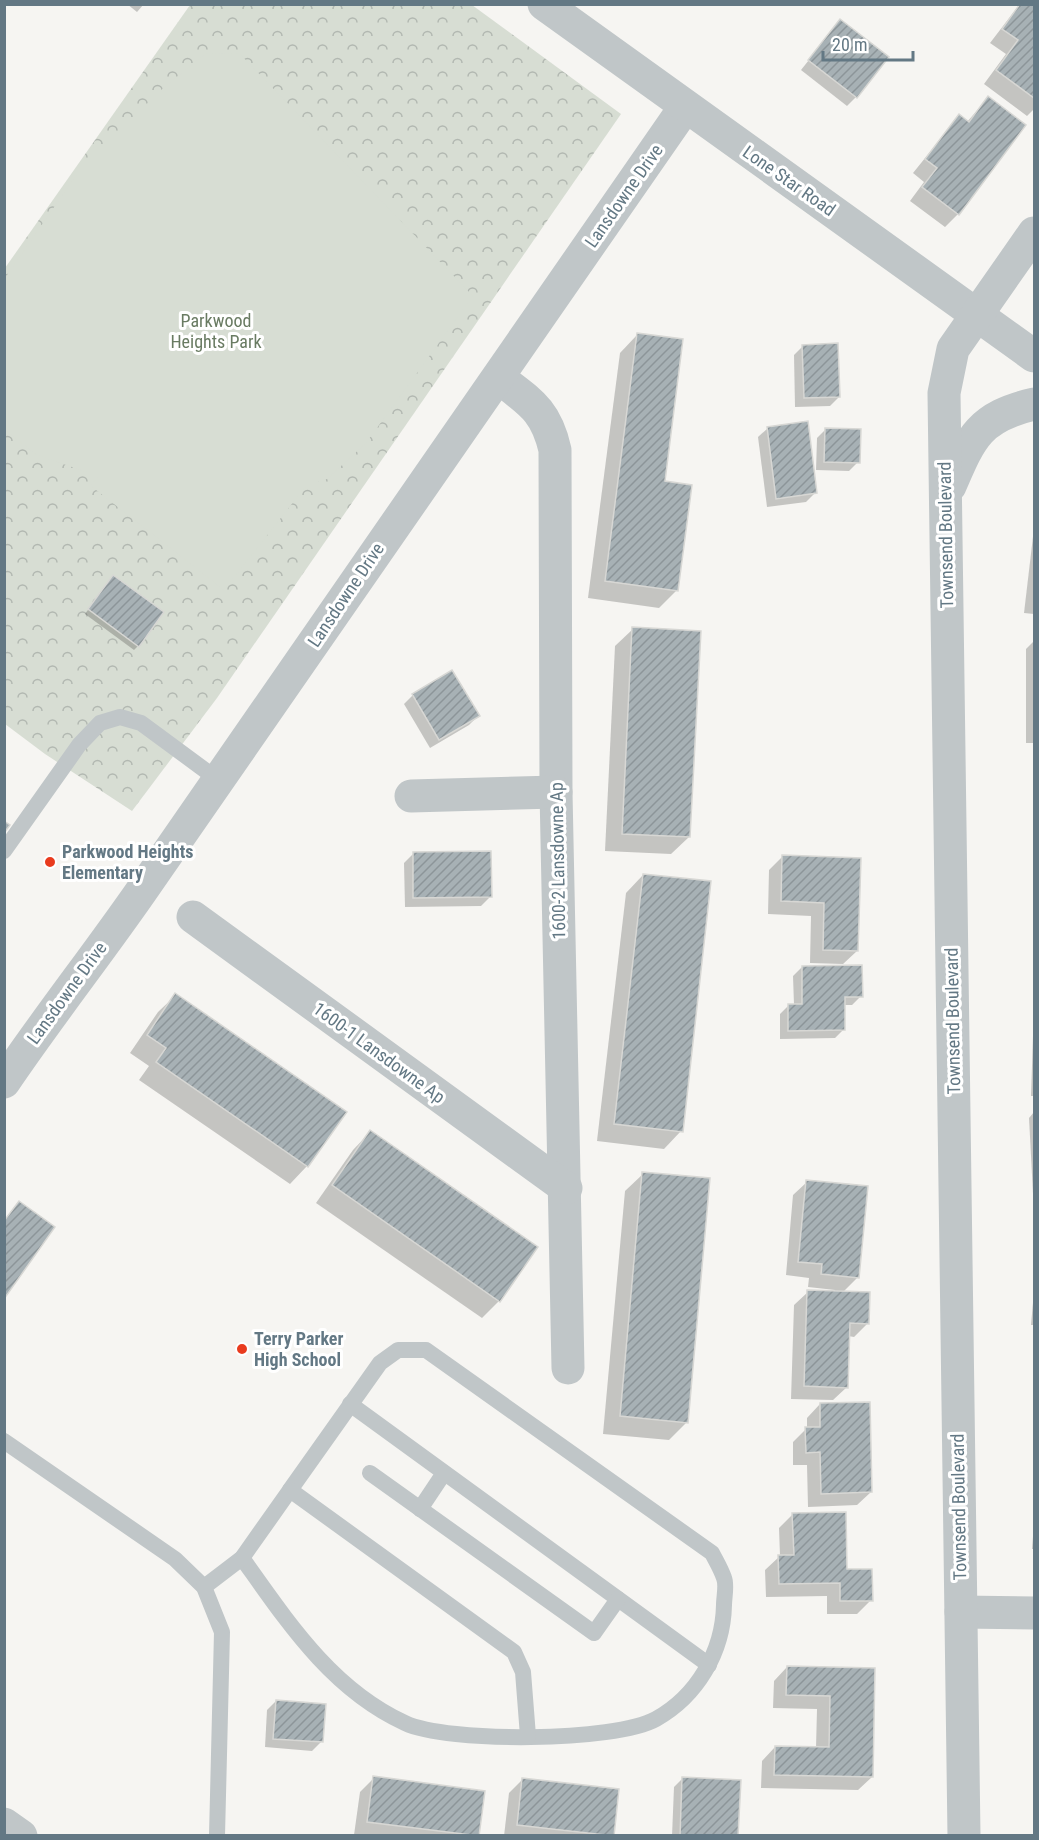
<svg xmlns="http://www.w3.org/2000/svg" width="1039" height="1840" font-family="'Roboto Condensed',sans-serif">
  <defs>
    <pattern id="park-crowns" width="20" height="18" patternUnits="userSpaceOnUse" patternTransform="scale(1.5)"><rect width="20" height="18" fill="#d7ddd3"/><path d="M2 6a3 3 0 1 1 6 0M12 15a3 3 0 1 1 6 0" fill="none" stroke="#b2b8b1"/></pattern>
    <pattern id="building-hatch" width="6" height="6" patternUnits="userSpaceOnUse" patternTransform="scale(1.5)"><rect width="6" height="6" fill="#a7b1b5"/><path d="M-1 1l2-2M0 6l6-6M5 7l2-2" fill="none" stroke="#8c9599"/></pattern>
  </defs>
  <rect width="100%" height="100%" fill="#f6f5f2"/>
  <path fill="url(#park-crowns)" d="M190,5H472L621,114L217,698L132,811L45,754L5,724V268Z"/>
  <path fill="#d7ddd3" d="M239,53L473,296L366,443L327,479L306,486L224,590L91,486L98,476L37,455L5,430V278L77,174L161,90L205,54Z"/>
  <g fill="#0003">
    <path d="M127,4H144L137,12Z"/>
    <path d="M1020,4L1034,7V109L1027,116L984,84L1006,54L990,43Z"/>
    <path d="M840,21L856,97L847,106L801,70Z"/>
    <path d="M988,98L958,214L945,227L910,201L924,182L913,173L959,116L967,122Z"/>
    <path d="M637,335L663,483L677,590L659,608L588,598L620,353Z"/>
    <path d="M803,346L839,397L830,406L795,407L794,355Z"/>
    <path d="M768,428L815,493L806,502L767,507L758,437Z"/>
    <path d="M826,429L858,462L849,471L816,470L817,438Z"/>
    <path d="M1034,528V614L1024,613Z"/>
    <path d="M109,581L138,646L134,650L85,614Z"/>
    <path d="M633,629L689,837L671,854L605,851L615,646Z"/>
    <path d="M1034,641V743H1026V649Z"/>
    <path d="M413,695L478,716L469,725L430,748L404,704Z"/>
    <path d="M413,854L490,897L481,906L405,907L404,863Z"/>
    <path d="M783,856L860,860L857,951L843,964L810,963L811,916L768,914L769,870Z"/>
    <path d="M643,875L681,1131L664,1149L597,1141L626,893Z"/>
    <path d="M802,967L861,996L852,1005H843L844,1029L835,1038L780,1039V1014L789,1005H794L793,976Z"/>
    <path d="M176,995L307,1166L290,1184L139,1080L149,1066L130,1053L158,1012Z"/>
    <path d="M1034,1006V1096H1031Z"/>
    <path d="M1034,1112V1213L1029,1118Z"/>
    <path d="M370,1132L499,1301L482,1318L316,1203L353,1150Z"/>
    <path d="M643,1174L687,1422L669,1440L603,1434L625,1191Z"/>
    <path d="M807,1182L857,1278L842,1293L868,1323L854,1337L848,1336L847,1387L833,1400L791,1399L794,1305L808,1292L835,1293V1290L808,1287L809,1278L786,1275L793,1195Z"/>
    <path d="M1034,1291V1325H1031Z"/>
    <path d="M820,1404L871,1492L857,1505L808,1507L807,1465H793V1442L807,1428V1418Z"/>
    <path d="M793,1514L871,1600L857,1614H827V1596L766,1597L765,1570L780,1556L779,1528Z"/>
    <path d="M1034,1524V1549H1032Z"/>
    <path d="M787,1667L874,1669L872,1777L858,1790L761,1788L762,1761L775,1747L816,1748L817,1709L773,1708L774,1681Z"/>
    <path d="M276,1701L321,1742L312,1751L265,1747L267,1710Z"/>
    <path d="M1034,1727V1800H1033Z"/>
    <path d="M374,1778L478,1836L354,1835L360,1792Z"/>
    <path d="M683,1778L737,1836H672L674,1787Z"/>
    <path d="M523,1779L612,1836H504L509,1793Z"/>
  </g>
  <g fill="url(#building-hatch)" stroke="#d7d7d4" stroke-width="1.5">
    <path d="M1020,4L1034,5V98L996,70L1018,40L1002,29Z"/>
    <path d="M840,19L889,57L857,98L808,60Z"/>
    <path d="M988,96L1026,125L959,215L922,187L937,168L925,159L959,114L969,122Z"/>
    <path d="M637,333L683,339L665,481L692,485L678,591L605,581Z"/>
    <path d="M838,343L840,397L804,398L802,345Z"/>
    <path d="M808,421L817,493L776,499L767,427Z"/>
    <path d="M825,428L861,429L860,463L824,462Z"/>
    <path d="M113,575L164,612L139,647L88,609Z"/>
    <path d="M632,627L701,631L690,837L622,834Z"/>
    <path d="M452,670L480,716L439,740L412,694Z"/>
    <path d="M4,821L10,825L4,833Z"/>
    <path d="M491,851L492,897L413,898V852Z"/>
    <path d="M782,855L861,858L858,951L823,950L824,903L781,901Z"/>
    <path d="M643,874L711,881L683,1132L614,1124Z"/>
    <path d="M862,965L863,997H845V1030L788,1031V1004H802V966Z"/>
    <path d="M175,993L347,1112L308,1167L156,1062L166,1048L147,1035Z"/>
    <path d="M370,1130L538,1247L500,1302L332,1185Z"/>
    <path d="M642,1172L710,1178L688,1423L620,1416Z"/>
    <path d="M806,1180L868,1186L859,1278L821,1274L822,1264L798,1262Z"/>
    <path d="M19,1201L55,1227L4,1299V1221Z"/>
    <path d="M807,1290L870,1292L869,1324L850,1323L848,1388L804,1386Z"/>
    <path d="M870,1402L872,1492L821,1494L820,1452L806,1453L805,1427H820V1403Z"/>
    <path d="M846,1512L847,1569H872L873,1601H840V1583L779,1584L778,1555H794L792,1513Z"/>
    <path d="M787,1666L875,1668L873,1777L774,1775L775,1746L829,1747L830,1696L786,1695Z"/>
    <path d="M276,1700L326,1704L323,1742L273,1739Z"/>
    <path d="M373,1776L485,1791L479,1836L367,1822Z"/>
    <path d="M682,1777L741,1780L738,1836H680Z"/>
    <path d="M522,1778L619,1789L614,1836L517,1825Z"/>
  </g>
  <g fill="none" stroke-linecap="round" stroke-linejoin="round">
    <g stroke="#c0c6c8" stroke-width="16">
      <path d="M4,851L79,745L100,723L120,717L141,723L217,779"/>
      <path d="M350,1404L709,1665"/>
      <path d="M4,1441L175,1559L204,1587L222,1632L217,1836"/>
      <path d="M370,1473L594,1633L618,1599"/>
      <path d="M420,1509L444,1473"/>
      <path d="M242,1558C287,1621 331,1689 405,1723C447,1743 615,1742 656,1719C697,1696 723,1652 724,1605C724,1597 727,1585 724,1578C721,1569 716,1561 712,1553L426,1350H398L380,1363L290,1490"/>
      <path d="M204,1587L242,1558L290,1490L514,1652L523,1672L528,1736"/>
    </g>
    <g stroke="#c0c6c8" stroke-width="33">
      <path d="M499,378C530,402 546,410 555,450L556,792L568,1368"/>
      <path d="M411,796L556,792"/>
      <path d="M193,917L566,1188"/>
      <path d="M4,1082C50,1014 101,950 147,883C326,623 506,366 685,107"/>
      <path d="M961,1612L1034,1613"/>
      <path d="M4,1824L21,1836"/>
    </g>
    <g stroke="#c0c6c8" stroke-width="33">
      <path d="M544,4L1034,356"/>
      <path d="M950,486C971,437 979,417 1034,404"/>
      <path d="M964,1836L944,393L953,349L1034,233"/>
    </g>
  </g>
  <g fill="#e93b1e" stroke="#fff" stroke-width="2">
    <circle cx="50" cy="862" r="6"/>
    <circle cx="242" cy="1349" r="6"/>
  </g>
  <g text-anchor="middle" stroke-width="6" stroke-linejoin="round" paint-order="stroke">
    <g font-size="18" fill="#637884" stroke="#fff">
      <text transform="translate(789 181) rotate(35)" y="6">Lone Star Road</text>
      <text transform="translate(624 196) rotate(-55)" y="6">Lansdowne Drive</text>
      <text transform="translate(946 535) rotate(-91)" y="6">Townsend Boulevard</text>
      <text transform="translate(346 595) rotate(-56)" y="6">Lansdowne Drive</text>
      <text transform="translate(558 861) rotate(-91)" y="6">1600-2 Lansdowne Ap</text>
      <text transform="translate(67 993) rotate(-54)" y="6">Lansdowne Drive</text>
      <text transform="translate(953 1021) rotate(-91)" y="6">Townsend Boulevard</text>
      <text transform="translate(379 1053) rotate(36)" y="6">1600-1 Lansdowne Ap</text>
      <text transform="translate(959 1507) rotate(-91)" y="6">Townsend Boulevard</text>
    </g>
    <g font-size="18" fill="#697b62" stroke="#fff">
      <text x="216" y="327">Parkwood<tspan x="216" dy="21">Heights Park</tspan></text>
    </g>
    <g font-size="18" font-weight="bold" fill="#637884" stroke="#fff" text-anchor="start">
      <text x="62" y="858">Parkwood Heights<tspan x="62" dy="21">Elementary</tspan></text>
      <text x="254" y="1345">Terry Parker<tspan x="254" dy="21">High School</tspan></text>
    </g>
  </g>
  <rect width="1039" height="1840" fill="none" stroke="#637884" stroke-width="12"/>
  <path d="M823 51v9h90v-9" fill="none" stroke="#637884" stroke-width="3"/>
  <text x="832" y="51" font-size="18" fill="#637884" stroke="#ffffff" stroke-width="4.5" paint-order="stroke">20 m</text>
</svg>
